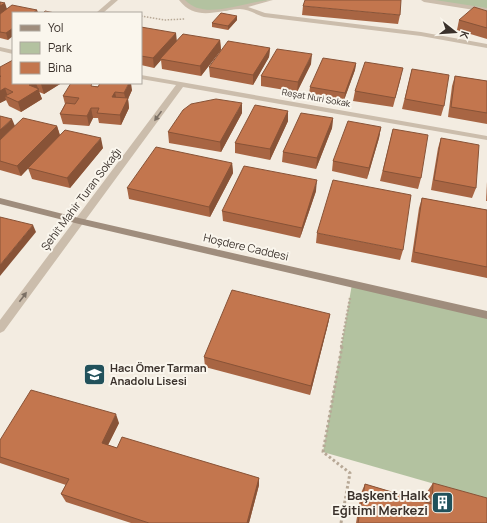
<svg xmlns="http://www.w3.org/2000/svg" width="487" height="523" font-family="Manrope,sans-serif">
  <rect width="100%" height="100%" fill="#f3ece1"/>
  <g fill="#b3c2a0">
    <path d="M182,0H270L225,11L194,10Z"/>
    <path d="M424,0H487V10Z"/>
    <path d="M352,284L487,315V499L323,452Z"/>
  </g>
  <g fill="none" stroke-linecap="round" stroke-linejoin="round">
    <path stroke="#b7a896" stroke-width="1.5" stroke-dasharray="1.5 1.5" stroke-linecap="butt" d="M141,16L164,20L185,19"/>
    <path stroke="#b7a896" stroke-width="2.5" stroke-dasharray="2 2" stroke-linecap="butt" d="M341,347L350,298"/>
    <path stroke="#b7a896" stroke-width="3" stroke-dasharray="2.5 2.5" stroke-linecap="butt" d="M341,523L350,473L323,452L342,346"/>
    <g fill="#cbbdac" fill-rule="evenodd">
      <path d="M111,0H118L103,13H96Z"/>
      <path d="M179,0H185C205,22 247,0 273,0L248,7L265,13L421,32L487,44V48L421,36L264,17C257,15 248,9 240,9C218,10 196,22 179,0Z"/>
      <path d="M421,0H435L487,8V12L424,2Z"/>
      <path d="M0,47L13,50V54L0,51Z"/>
      <path d="M141,75L487,136V140L183,87L4,331L0,333V320L176,85L141,79Z"/>
    </g>
    <path fill="#9f8d7d" fill-rule="evenodd" d="M0,198L79,218L487,311V319L79,224L0,204Z"/>
  </g>
  <g fill="#a86543">
    <path d="M0,2L7,9L37,10L38,13H13L8,40L0,38Z"/>
    <path d="M303,6L400,15L398,24L302,15Z"/>
    <path d="M487,11V39L457,30L459,20Z"/>
    <path d="M237,20L228,30L212,27V23Z"/>
    <path d="M141,27L176,41L220,40L221,50L201,76L162,69L161,60L154,68L141,65Z"/>
    <path d="M270,48L269,57L253,85L210,77L209,67Z"/>
    <path d="M356,63L355,70L344,100L309,94L310,87Z"/>
    <path d="M311,64L297,92L261,86V76Z"/>
    <path d="M0,67L13,83H59L60,84L44,94L39,92L42,99L21,112L9,106L6,100L0,103Z"/>
    <path d="M412,69L444,106L441,116L402,109Z"/>
    <path d="M455,76L487,81V124L448,117L452,86Z"/>
    <path d="M401,77L393,107L353,101L355,91Z"/>
    <path d="M94,86L132,90L128,99L129,108L121,125L99,123L98,118H93L89,126L63,124L60,114L65,104L63,96Z"/>
    <path d="M288,111V121L270,160L235,153V143Z"/>
    <path d="M242,113L221,152L169,143L168,132Z"/>
    <path d="M333,118L332,128L316,169L282,162L283,152Z"/>
    <path d="M57,126L60,135L103,148L70,188L32,179L28,168L21,176L0,170V140Z"/>
    <path d="M381,127L379,138L367,179L332,171L333,161Z"/>
    <path d="M393,129L421,178L418,189L380,181Z"/>
    <path d="M441,138L476,188L472,198L431,190L438,148Z"/>
    <path d="M232,163L233,173L210,217L129,199L127,188Z"/>
    <path d="M487,182V201H486Z"/>
    <path d="M316,191L300,238L223,221L222,211Z"/>
    <path d="M422,198L487,210V278L411,262L419,208Z"/>
    <path d="M317,233L403,250L400,260L316,243Z"/>
    <path d="M330,314L328,324L310,395L205,367L204,357Z"/>
    <path d="M119,423L108,445L117,448L259,478V485L249,523H131L66,502L61,494L66,485L0,463V440Z"/>
    <path d="M433,483L487,523H356L361,493L365,484L426,502L427,492Z"/>
  </g>
  <g fill="#885337">
    <path d="M5,3L7,9L0,14V6Z"/>
    <path d="M37,10L38,13H33Z"/>
    <path d="M237,16V20L228,30V26Z"/>
    <path d="M13,28V36L8,40L6,33Z"/>
    <path d="M176,33L177,42L160,59L161,60L154,68L153,58Z"/>
    <path d="M220,40L221,50L201,76L200,66Z"/>
    <path d="M270,48L269,57L253,85V75Z"/>
    <path d="M312,54L311,64L297,92L298,82Z"/>
    <path d="M356,63L355,70L344,100L345,93Z"/>
    <path d="M33,83H36L42,99L21,112L18,102L29,85Z"/>
    <path d="M43,83H59L60,84L44,94L41,84Z"/>
    <path d="M129,83H131L132,90L128,99L129,108L121,125L120,115L126,101L124,93Z"/>
    <path d="M5,88L8,97L5,96L6,100L0,103V91Z"/>
    <path d="M115,92L117,102L112,97Z"/>
    <path d="M242,103V113L221,152L220,142Z"/>
    <path d="M91,108L93,118L89,126L87,116Z"/>
    <path d="M288,111V121L270,160V149Z"/>
    <path d="M333,118L332,128L316,169L317,158Z"/>
    <path d="M12,119L15,126L0,140V130Z"/>
    <path d="M57,126L60,136L21,176L17,166Z"/>
    <path d="M381,127L379,138L367,179L369,168Z"/>
    <path d="M101,138L103,148L70,188L67,178Z"/>
    <path d="M232,163L233,173L210,217L209,207Z"/>
    <path d="M317,180L316,191L300,238L302,228Z"/>
    <path d="M33,225L36,232L0,276V265Z"/>
    <path d="M330,314L328,324L310,395L311,386Z"/>
    <path d="M116,414L119,423L105,451L102,443Z"/>
    <path d="M259,478V485L249,523H247Z"/>
  </g>
  <g fill="#c3764e" stroke="#885337">
    <path d="M305,0H401L400,15L303,6Z"/>
    <path d="M0,2L5,3L0,6Z"/>
    <path d="M12,5L37,10L33,13H13V28L6,33L0,32V14Z"/>
    <path d="M474,7L487,11V28L459,20Z"/>
    <path d="M45,11L55,13H43Z"/>
    <path d="M221,13L237,16L228,26L212,23Z"/>
    <path d="M141,27L176,33L153,58L141,56Z"/>
    <path d="M183,34L220,40L200,66L160,59Z"/>
    <path d="M228,41L270,48L253,75L209,67Z"/>
    <path d="M277,49L312,54L298,82L261,76Z"/>
    <path d="M323,58L356,63L345,93L310,87Z"/>
    <path d="M13,60V83H33L29,85L39,89L18,102L5,96L13,92L5,88L0,91V77L1,76H0V67Z"/>
    <path d="M365,62L403,68L395,98L355,91Z"/>
    <path d="M412,69L449,75L444,106L405,99Z"/>
    <path d="M455,76L487,81V113L451,107Z"/>
    <path d="M71,83H92L91,86L98,87L100,83H129L124,93L115,92L112,97L128,98L120,115L97,113L99,108H91L87,116L60,114L66,103L75,104L79,98L63,96Z"/>
    <path d="M216,99L242,103L220,142L168,132L183,110L191,104Z"/>
    <path d="M255,105L288,111L270,149L235,143Z"/>
    <path d="M301,113L333,118L317,158L283,152Z"/>
    <path d="M0,116L12,119L0,130Z"/>
    <path d="M23,118L57,126L17,166L0,161V140Z"/>
    <path d="M348,121L381,127L369,168L333,161Z"/>
    <path d="M393,129L428,135L421,178L383,171Z"/>
    <path d="M65,130L101,138L67,178L28,168Z"/>
    <path d="M441,138L479,145L476,188L434,180Z"/>
    <path d="M156,147L232,163L209,207L127,188Z"/>
    <path d="M244,166L317,180L302,228L222,211Z"/>
    <path d="M333,180L411,195L403,250L317,233Z"/>
    <path d="M422,198L487,210V267L414,252Z"/>
    <path d="M0,217L33,225L0,265Z"/>
    <path d="M232,290L330,314L311,386L204,357Z"/>
    <path d="M31,390L116,414L102,443L117,448L122,437L259,478L247,523H149L61,494L69,479L0,457V440Z"/>
    <path d="M433,483L487,498V523H358L365,484L432,504Z"/>
  </g>
  <defs><path id="oneway-solid" d="M-6-.8H1V-3.2L6.5 0L1 3.2V.8H-6Z"/></defs>
  <g fill="#7b7065">
    <use href="#oneway-solid" transform="translate(158 116) rotate(126)"/>
    <use href="#oneway-solid" transform="translate(23 297) rotate(-53)"/>
  </g>
  <defs>
    <symbol id="school-square" viewBox="-11 -11 22 22"><rect x="-9" y="-9" width="18" height="18" rx="4" fill="#21515b" stroke="#faf6ed"/><path d="M0-5L7-2L0 1L-7-2ZM-4 1L0 2.5L4 1V4Q0 6-4 4Z" fill="#fff"/></symbol>
    <symbol id="building-square" viewBox="-11 -11 22 22"><rect x="-9" y="-9" width="18" height="18" rx="4" fill="#21515b" stroke="#faf6ed"/><path d="M-4-6H4V6H1V3H-1V6H-4ZM-2.5-4.3h1.7v1.8h-1.7ZM.8-4.3h1.7v1.8H.8ZM-2.5-1h1.7V.8h-1.7ZM.8-1h1.7V.8H.8Z" fill="#fff"/></symbol>
  </defs>
  <g fill-rule="evenodd">
    <use href="#school-square" x="82" y="362" width="25" height="25"/>
    <use href="#building-square" x="430" y="490" width="25" height="25"/>
  </g>
  <g text-anchor="middle" stroke-width="4" stroke-linejoin="round" paint-order="stroke">
    <g font-size="9" fill="#3a312b" stroke="#faf6ed">
      <text transform="translate(316 98) rotate(10)" y="3">Reşat Nuri Sokak</text>
    </g>
    <g font-size="11" fill="#3a312b" stroke="#faf6ed">
      <text transform="translate(81 199) rotate(-53)" y="4">Şehit Mahir Turan Sokağı</text>
      <text transform="translate(246 247) rotate(13)" y="4">Hoşdere Caddesi</text>
    </g>
    <g font-size="11" font-weight="bold" fill="#3a312b" stroke="#faf6ed" text-anchor="start">
      <text x="110" y="372">Hacı Ömer Tarman<tspan x="110" dy="13">Anadolu Lisesi</tspan></text>
    </g>
    <g font-size="13" font-weight="bold" fill="#3a312b" stroke="#faf6ed" text-anchor="end">
      <text x="428" y="500">Başkent Halk<tspan x="428" dy="15">Eğitimi Merkezi</tspan></text>
    </g>
  </g>
  <rect x="12" y="12" width="130" height="72" fill="#faf6ed" stroke="#ada79f"/>
  <rect x="20" y="25" width="20" height="6" fill="#9f8d7d" stroke="#ada79f"/>
  <text x="48" y="32" font-size="12" fill="#3a312b">Yol</text>
  <rect x="20" y="42" width="20" height="12" fill="#b3c2a0" stroke="#ada79f"/>
  <text x="48" y="52" font-size="12" fill="#3a312b">Park</text>
  <rect x="20" y="62" width="20" height="12" fill="#c3764e" stroke="#ada79f"/>
  <text x="48" y="72" font-size="12" fill="#3a312b">Bina</text>
  <g transform="translate(455 32) rotate(107)" stroke="#faf6ed" stroke-width="3" paint-order="stroke">
  <path d="M0-3L7 15L0 10L-7 15Z" fill="#3a312b"/>
  <text y="-6" font-size="11" font-weight="bold" text-anchor="middle" fill="#3a312b">K</text>
  </g>
</svg>
